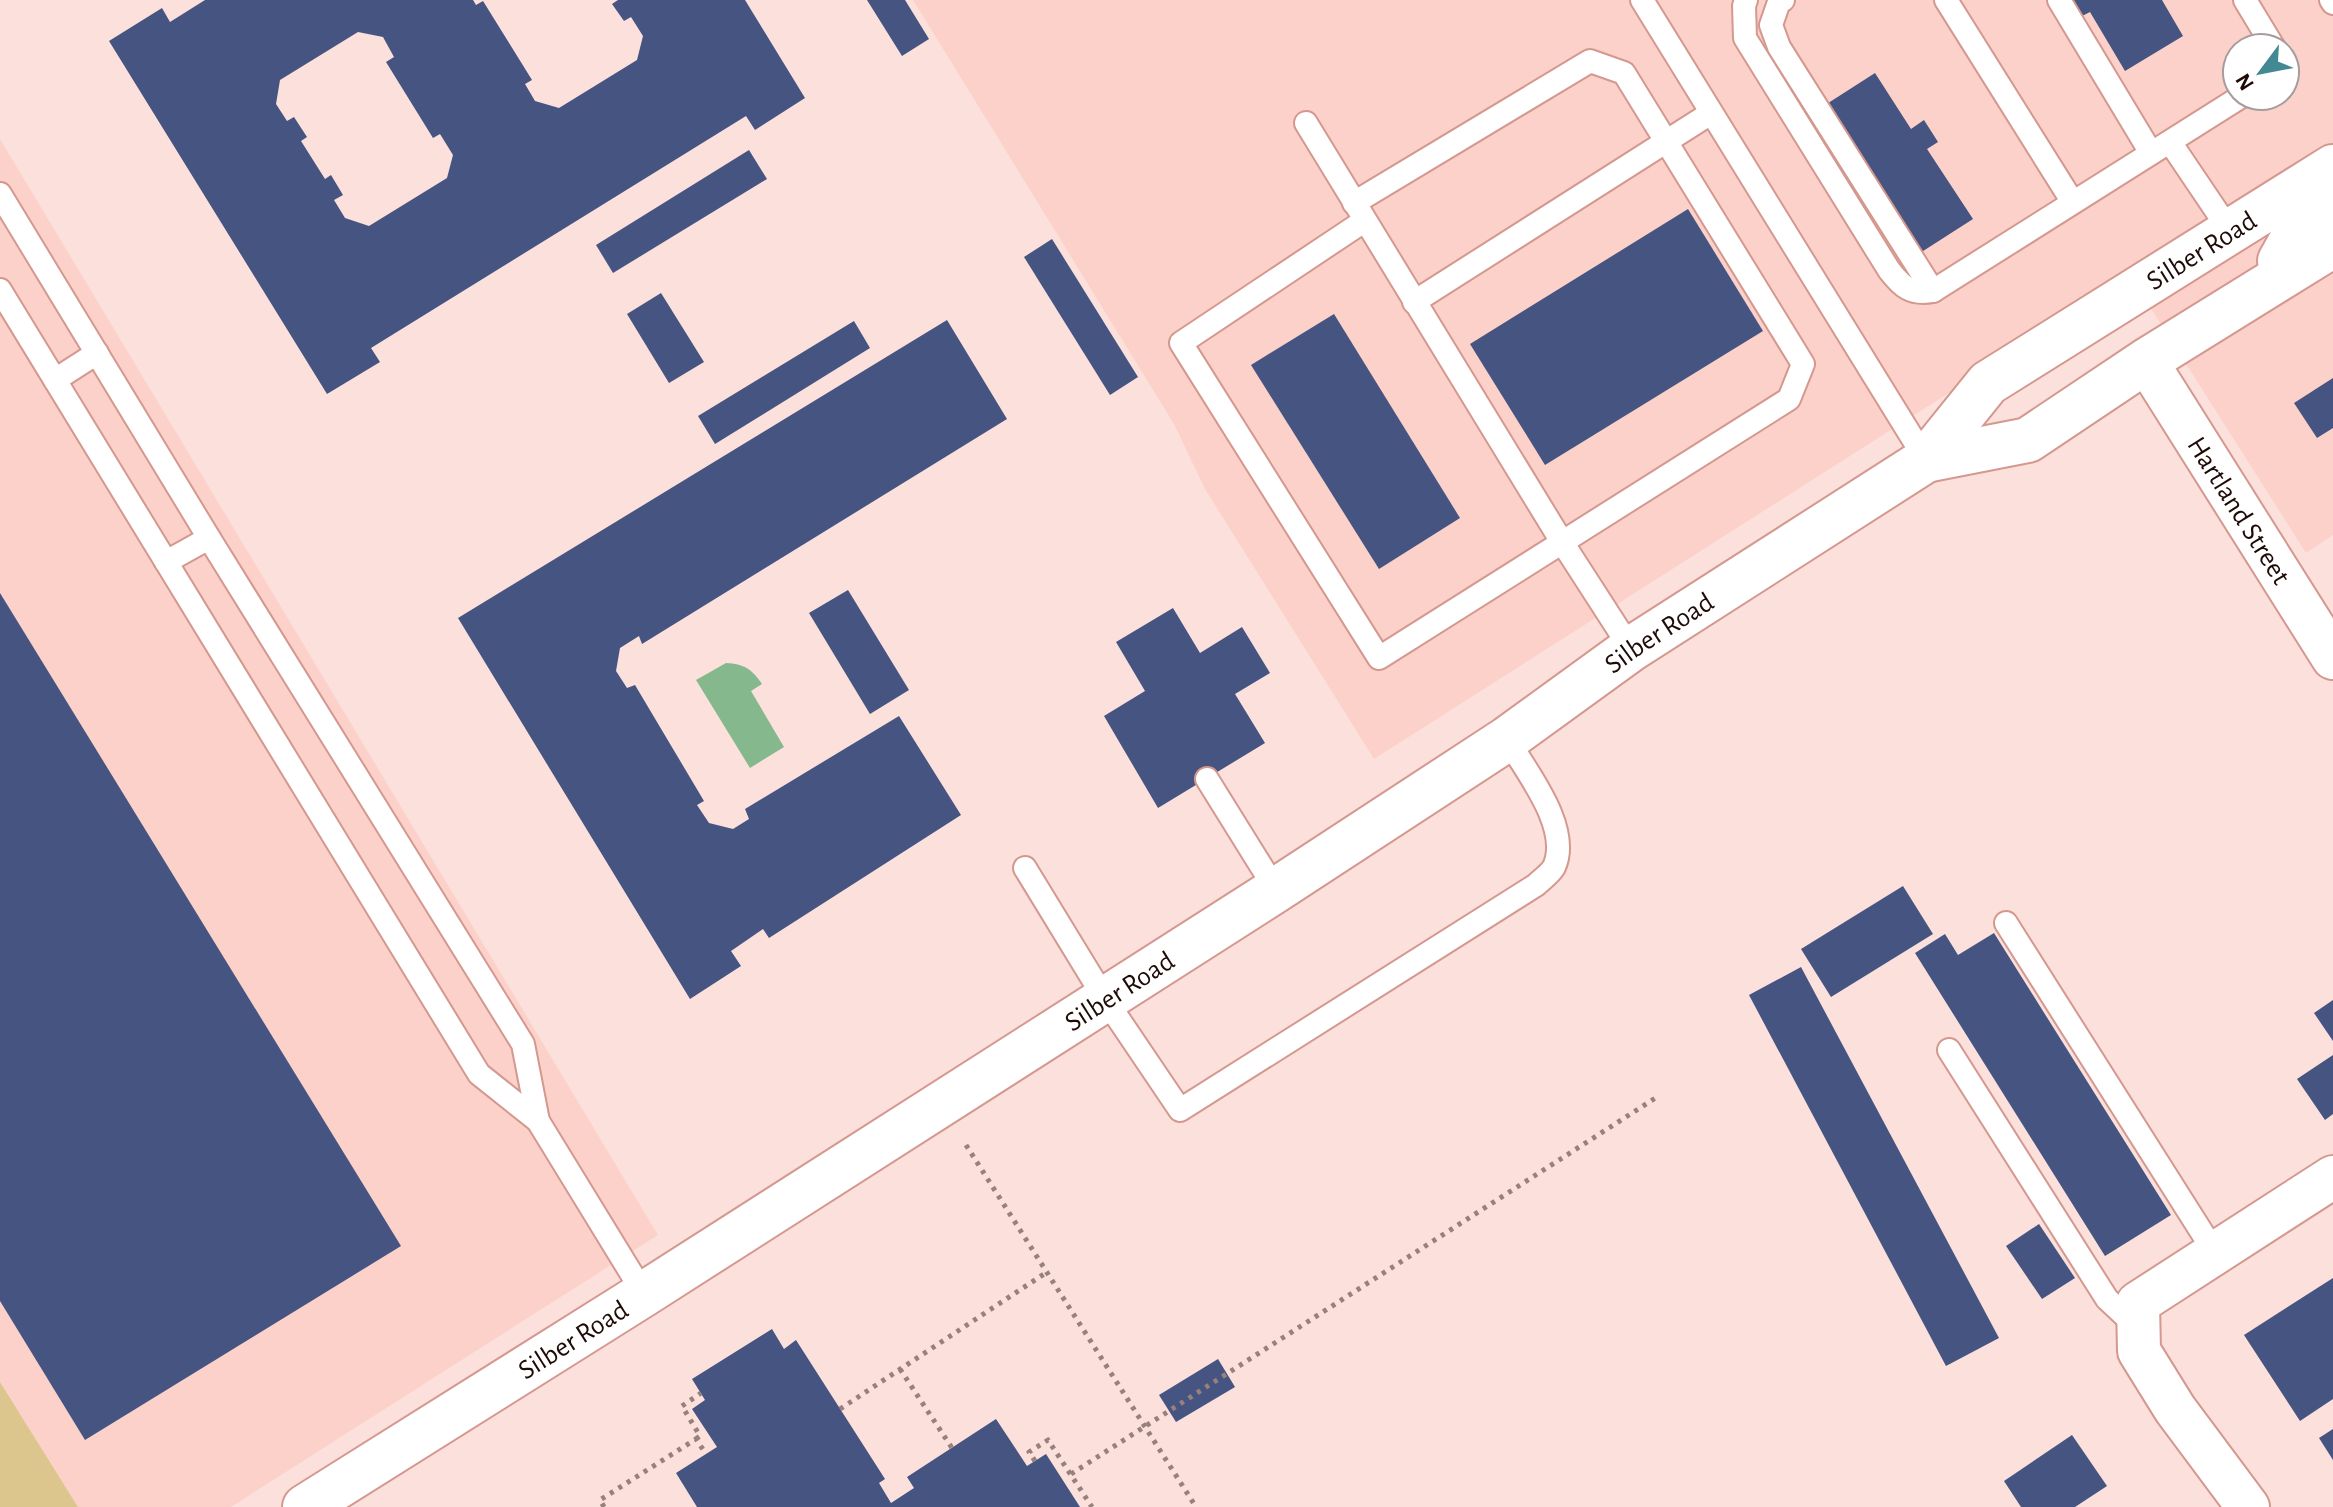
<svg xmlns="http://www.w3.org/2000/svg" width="2333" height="1507" font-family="'Alegreya Sans',sans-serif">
  <rect width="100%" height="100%" fill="#fbe0dc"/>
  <g fill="#fcd1ca" fill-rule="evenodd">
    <path d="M913,0H2333V535L2306,553L2131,277L1374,759L1205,489L1174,424ZM2237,48H2285V96H2237Z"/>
    <path d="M0,139L658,1235L231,1507H78L0,1382Z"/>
  </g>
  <path fill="#ddc68d" d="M0,1382L78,1507H0Z"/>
  <path fill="#85b98d" d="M726,663C744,664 752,669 762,684L751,691L784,747L750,768L696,680Z"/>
  <g fill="#455480" fill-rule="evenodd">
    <path d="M205,0H473L476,5L483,1L532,80L525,84L535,101L559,108L637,60L643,36L631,17L624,21L612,4L618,0H745L805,98L755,130L746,116L371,348L380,362L327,394L109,41L162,8L170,22ZM358,32L383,37L394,57L386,62L433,138L440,134L453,155L447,178L369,226L345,218L334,200L343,195L331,175L325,179L301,141L307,137L294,117L287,121L276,104L280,80Z"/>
    <path d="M867,0H905L929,39L902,56Z"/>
    <path d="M2070,0H2162L2183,36L2125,71L2090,12L2080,17Z"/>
    <path d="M1875,73L1911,129L1924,120L1938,142L1927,149L1973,219L1920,253L1822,107Z"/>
    <path d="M749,150L767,179L613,273L596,245Z"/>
    <path d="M1688,209L1763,331L1545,465L1470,344Z"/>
    <path d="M1052,239L1138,377L1110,395L1024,257Z"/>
    <path d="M661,293L704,362L669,383L627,314Z"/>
    <path d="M1334,314L1460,518L1379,569L1251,365Z"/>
    <path d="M947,320L1007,419L642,644L639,636L620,648L616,671L627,688L635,685L704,801L697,805L709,823L733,829L749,819L745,809L899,716L961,815L769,938L763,929L731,951L741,966L690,999L458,618Z"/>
    <path d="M854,321L870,348L715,444L698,416Z"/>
    <path d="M2333,378V428L2317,438L2294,403Z"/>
    <path d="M848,590L909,690L870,714L809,613Z"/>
    <path d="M0,593L401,1246L85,1440L0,1301Z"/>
    <path d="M1173,608L1200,653L1242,627L1270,673L1235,694L1265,743L1158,808L1104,716L1145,691L1116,642Z"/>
    <path d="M1903,886L1933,934L1831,997L1801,949Z"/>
    <path d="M1994,933L2171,1215L2105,1256L1915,953L1945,934L1958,955Z"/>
    <path d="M1801,967L1999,1338L1946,1366L1749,995Z"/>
    <path d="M2333,1000V1041L2314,1013Z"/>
    <path d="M2333,1055V1114L2325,1120L2297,1079Z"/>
    <path d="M2039,1224L2075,1278L2042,1299L2006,1246Z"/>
    <path d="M2333,1278V1399L2300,1421L2244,1335Z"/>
    <path d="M772,1329L784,1349L796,1340L885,1479L879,1483L891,1503L914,1488L907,1477L996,1419L1027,1466L1046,1454L1080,1507H697L676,1473L717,1447L692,1409L705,1400L692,1379Z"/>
    <path d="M1218,1359L1235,1387L1176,1422L1159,1395Z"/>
    <path d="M2333,1429V1460L2319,1438Z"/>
    <path d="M2072,1435L2107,1486L2075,1507H2021L2004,1481Z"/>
  </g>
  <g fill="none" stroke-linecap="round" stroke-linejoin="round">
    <defs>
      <g id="service">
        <path d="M1642,0L1926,460"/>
        <path d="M1746,0L1744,6L1745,38L1889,270C1902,287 1911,295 1933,291L2242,96"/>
        <path d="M1783,0L1779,2L1771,25L1779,47L1933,291"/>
        <path d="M1946,0L2072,201"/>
        <path d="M2059,0L2151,153"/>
        <path d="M2245,0L2274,48"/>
        <path d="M2331,0L2333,3"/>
        <path d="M2285,65V69"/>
        <path d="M1306,123L1562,542L1631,649"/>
        <path d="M2170,142L2230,231"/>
        <path d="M0,194L209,538L523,1044L538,1121"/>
        <path d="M1354,203L1590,61L1624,73L1803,364L1789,399L1379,658L1181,343L1364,221"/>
        <path d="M0,290L479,1074L538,1121L644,1294"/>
        <path d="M1414,302L1711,113"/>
        <path d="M55,380L97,353"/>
        <path d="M166,562L209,538"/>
        <path d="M1207,779L1276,890"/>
        <path d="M1025,868L1105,999L1180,1110L1536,885C1541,880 1550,874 1554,867C1572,828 1526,771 1507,739"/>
        <path d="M2006,923L2215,1253"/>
        <path d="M1949,1050L2107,1299L2138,1328"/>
      </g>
      <g id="minor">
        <path id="s1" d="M2146,361L2333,658"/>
        <path d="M2248,1507L2175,1409L2139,1351L2138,1303L2333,1177"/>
      </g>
      <g id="tertiary">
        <path d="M2280,261L2295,234L2333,208"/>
        <path d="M1926,460L2028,440L2146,361L2333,245"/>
        <path id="s2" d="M305,1507L644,1294L1276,890L1507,739L1631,649L1926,460L1988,383L2333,167"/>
      </g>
    </defs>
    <use href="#service" stroke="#d4988f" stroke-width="26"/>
    <use href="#minor" stroke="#d4988f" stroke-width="46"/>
    <use href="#tertiary" stroke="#d4988f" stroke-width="48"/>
    <g stroke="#98807c" stroke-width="5" stroke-dasharray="4 6" stroke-linecap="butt">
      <path d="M966,1145L1196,1507"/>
      <path d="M900,1369L952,1448"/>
      <path d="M840,1409L1047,1272"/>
      <path d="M696,1439L700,1436L682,1406L701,1393"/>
      <path d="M1035,1461L1029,1452L1048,1440L1092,1507"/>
      <path d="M1071,1474L1657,1097"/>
      <path d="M604,1507L600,1500L696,1439L706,1454"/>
    </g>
    <use href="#service" stroke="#fff" stroke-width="22"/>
    <use href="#minor" stroke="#fff" stroke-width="42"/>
    <use href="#tertiary" stroke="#fff" stroke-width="44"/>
  </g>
  <g text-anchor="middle" stroke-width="8" stroke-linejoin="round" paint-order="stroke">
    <g font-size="28" fill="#1e0a07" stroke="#fff">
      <text dy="10" stroke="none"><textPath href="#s2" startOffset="2280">Silber Road</textPath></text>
      <text dy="10" stroke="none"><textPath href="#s1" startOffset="176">Hartland Street</textPath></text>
      <text dy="10" stroke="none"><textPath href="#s2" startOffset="1612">Silber Road</textPath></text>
      <text dy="10" stroke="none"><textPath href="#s2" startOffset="964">Silber Road</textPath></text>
      <text dy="10" stroke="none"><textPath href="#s2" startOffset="316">Silber Road</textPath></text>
    </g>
  </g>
  <g transform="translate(2261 72) rotate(238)"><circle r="38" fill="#ffffff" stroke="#a59d9c" stroke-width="2"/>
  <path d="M0-6L14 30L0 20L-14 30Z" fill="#438994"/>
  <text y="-12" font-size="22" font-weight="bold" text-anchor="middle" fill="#1e0a07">N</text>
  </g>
</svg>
